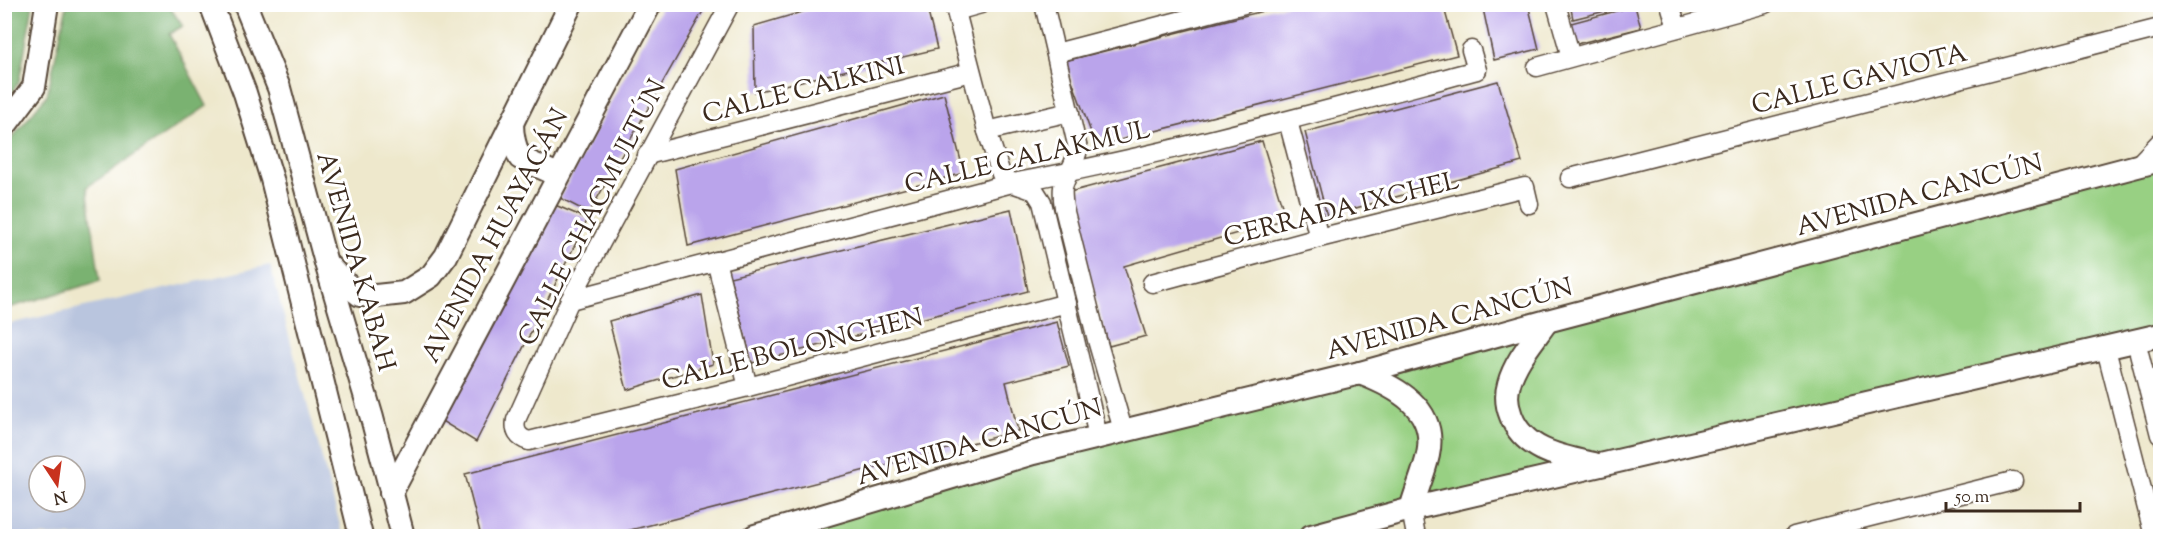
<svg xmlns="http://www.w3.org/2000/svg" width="2165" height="541" font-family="'Sorts Mill Goudy',serif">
  <rect width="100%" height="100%" fill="#fff"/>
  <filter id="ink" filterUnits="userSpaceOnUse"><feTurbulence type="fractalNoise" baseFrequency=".0167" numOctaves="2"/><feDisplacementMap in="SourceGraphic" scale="12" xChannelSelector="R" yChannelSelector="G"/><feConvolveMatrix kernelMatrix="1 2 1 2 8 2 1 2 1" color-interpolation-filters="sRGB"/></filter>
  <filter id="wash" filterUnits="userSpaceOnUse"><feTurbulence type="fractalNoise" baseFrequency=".008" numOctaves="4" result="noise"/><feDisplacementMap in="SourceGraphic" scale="24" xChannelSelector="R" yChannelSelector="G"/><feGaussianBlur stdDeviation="1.35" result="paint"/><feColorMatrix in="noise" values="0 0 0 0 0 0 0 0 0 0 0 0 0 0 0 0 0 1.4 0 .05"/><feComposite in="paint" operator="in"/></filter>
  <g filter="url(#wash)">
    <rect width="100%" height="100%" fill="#eee8cc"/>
    <path fill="#b9c5de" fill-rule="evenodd" d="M270,265L343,536H5V325ZM39,466H75V502H39Z"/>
    <path fill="#98d083" stroke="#6a7d50" stroke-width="1.5" d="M2160,160V335L1311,536H784L1033,453Z"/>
    <g fill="#7ab271" stroke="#5a6e48" stroke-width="1.5">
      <path d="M5,4L33,5L19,82L5,102Z"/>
      <path d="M67,5H168L183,26L169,34L207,106L87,187L100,281L5,309V147L47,95Z"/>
    </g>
    <g id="blocks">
      <g fill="#baa4eb">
        <path d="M663,4H707L589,213L560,198Z"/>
        <path d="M829,4H926L937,49L755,92L754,26Z"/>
        <path d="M1291,4H1443L1457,55L1096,146L1065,61Z"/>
        <path d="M1482,4H1528L1539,49L1494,60Z"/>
        <path d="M1570,4H1630V5L1573,19Z"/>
        <path d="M1729,4L1698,13L1696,7L1691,5Z"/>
        <path d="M1635,6L1641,28L1576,44L1571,23Z"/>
        <path d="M1498,81L1522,162L1327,216L1305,132Z"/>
        <path d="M944,94L964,173L688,246L675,169Z"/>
        <path d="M1262,141L1286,219L1124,266L1146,336L1109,346L1066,193Z"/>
        <path d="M555,205L588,219L476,442L440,420Z"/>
        <path d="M1011,209L1028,291L752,363L730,277Z"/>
        <path d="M702,295L713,364L627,390L609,321Z"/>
        <path d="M1057,322L1069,366L1006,382L1018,431L607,536H481L465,474Z"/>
      </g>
    </g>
  </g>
  <g filter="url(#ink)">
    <use href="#blocks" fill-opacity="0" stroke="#564638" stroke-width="1.5"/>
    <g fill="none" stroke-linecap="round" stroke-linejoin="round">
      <defs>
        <g id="minor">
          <path d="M730,4L570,300L516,420C514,431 518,438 529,441L748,387L1067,303"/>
          <path d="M954,4L987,131L1001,174L1012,183L1035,191L1042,202L1098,436"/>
          <path d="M1044,4L1078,149C1076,163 1067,173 1063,187C1062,194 1063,201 1064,208L1097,340L1123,430"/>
          <path d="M1556,4L1571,57"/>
          <path d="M1670,4L1677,28"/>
          <path d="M956,11L981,4"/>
          <path d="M1056,53L1244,4"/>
          <path d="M1537,67L1765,4"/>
          <path d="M1288,121L1319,238"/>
          <path d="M987,131L1070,112"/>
          <path d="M647,155L971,72"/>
          <path d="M2137,166L2160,142"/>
          <path d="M1570,178L2160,28"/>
          <path d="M716,261L748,387"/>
          <path d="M1152,283L1319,238L1525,187L1529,204"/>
          <path d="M570,300L1012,183C1169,154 1323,111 1477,70L1471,50"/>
          <path d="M2136,341L2160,435"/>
          <path d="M2106,349L2154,536"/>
          <path d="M1411,509L1416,536"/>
          <path d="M1794,536L2013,481"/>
        </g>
        <g id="major">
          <path d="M211,4L245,93L272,179L361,536"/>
          <path d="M245,4L279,88L326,263L372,418L403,536"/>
          <path d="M512,123C512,136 514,146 520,158L558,175"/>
          <path d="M4,127L34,87L47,4"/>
          <path d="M329,266L346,284L360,295L376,296L404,293L431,276L446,256L571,4"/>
          <path d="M1547,321C1534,340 1515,361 1509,384C1506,394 1507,406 1511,416C1524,451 1562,457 1594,464"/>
          <path d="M1360,373C1396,387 1438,408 1428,455C1424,473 1416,491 1411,509"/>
          <path d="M391,493L650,4"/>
          <path d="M755,536L1033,453L1360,373L1547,321L2160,160"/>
          <path d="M1311,536L1411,509L2160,335"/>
        </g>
      </defs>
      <use href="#minor" stroke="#564638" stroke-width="21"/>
      <use href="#major" stroke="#564638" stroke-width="26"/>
      <use href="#minor" stroke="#fff" stroke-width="18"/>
      <use href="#major" stroke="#fff" stroke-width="22"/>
    </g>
  </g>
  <g text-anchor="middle" stroke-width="6" stroke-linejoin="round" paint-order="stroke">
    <g font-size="26" fill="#3b2a1e" stroke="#fff">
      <text transform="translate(1859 78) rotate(-14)" y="9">CALLE GAVIOTA</text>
      <text transform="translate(803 89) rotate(-14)" y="9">CALLE CALKINI</text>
      <text transform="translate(1027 156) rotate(-13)" y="9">CALLE CALAKMUL</text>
      <text transform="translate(1919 194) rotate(-15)" y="9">AVENIDA CANCÚN</text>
      <text transform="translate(1341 208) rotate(-14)" y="9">CERRADA IXCHEL</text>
      <text transform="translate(591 212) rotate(-63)" y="9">CALLE CHACMULTÚN</text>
      <text transform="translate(494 235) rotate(-62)" y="9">AVENIDA HUAYACÁN</text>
      <text transform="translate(357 261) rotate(74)" y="9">AVENIDA KABAH</text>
      <text transform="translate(1449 318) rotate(-15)" y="9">AVENIDA CANCÚN</text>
      <text transform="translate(792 348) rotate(-14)" y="9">CALLE BOLONCHEN</text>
      <text transform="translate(979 441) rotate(-16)" y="9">AVENIDA CANCÚN</text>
    </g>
  </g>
  <rect width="2165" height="541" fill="none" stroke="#fff" stroke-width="24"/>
  <g transform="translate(57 484) rotate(167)"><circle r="28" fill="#ffffff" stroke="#b1aaa5" stroke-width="1.5"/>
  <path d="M0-4.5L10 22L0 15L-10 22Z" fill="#c8321e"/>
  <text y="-9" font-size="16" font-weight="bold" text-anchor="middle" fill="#3b2a1e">N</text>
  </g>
  <path d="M1946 502v9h134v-9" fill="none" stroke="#3b2a1e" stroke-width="3"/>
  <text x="1955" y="502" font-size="18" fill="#3b2a1e" stroke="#ffffff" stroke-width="4.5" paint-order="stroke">50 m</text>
</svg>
